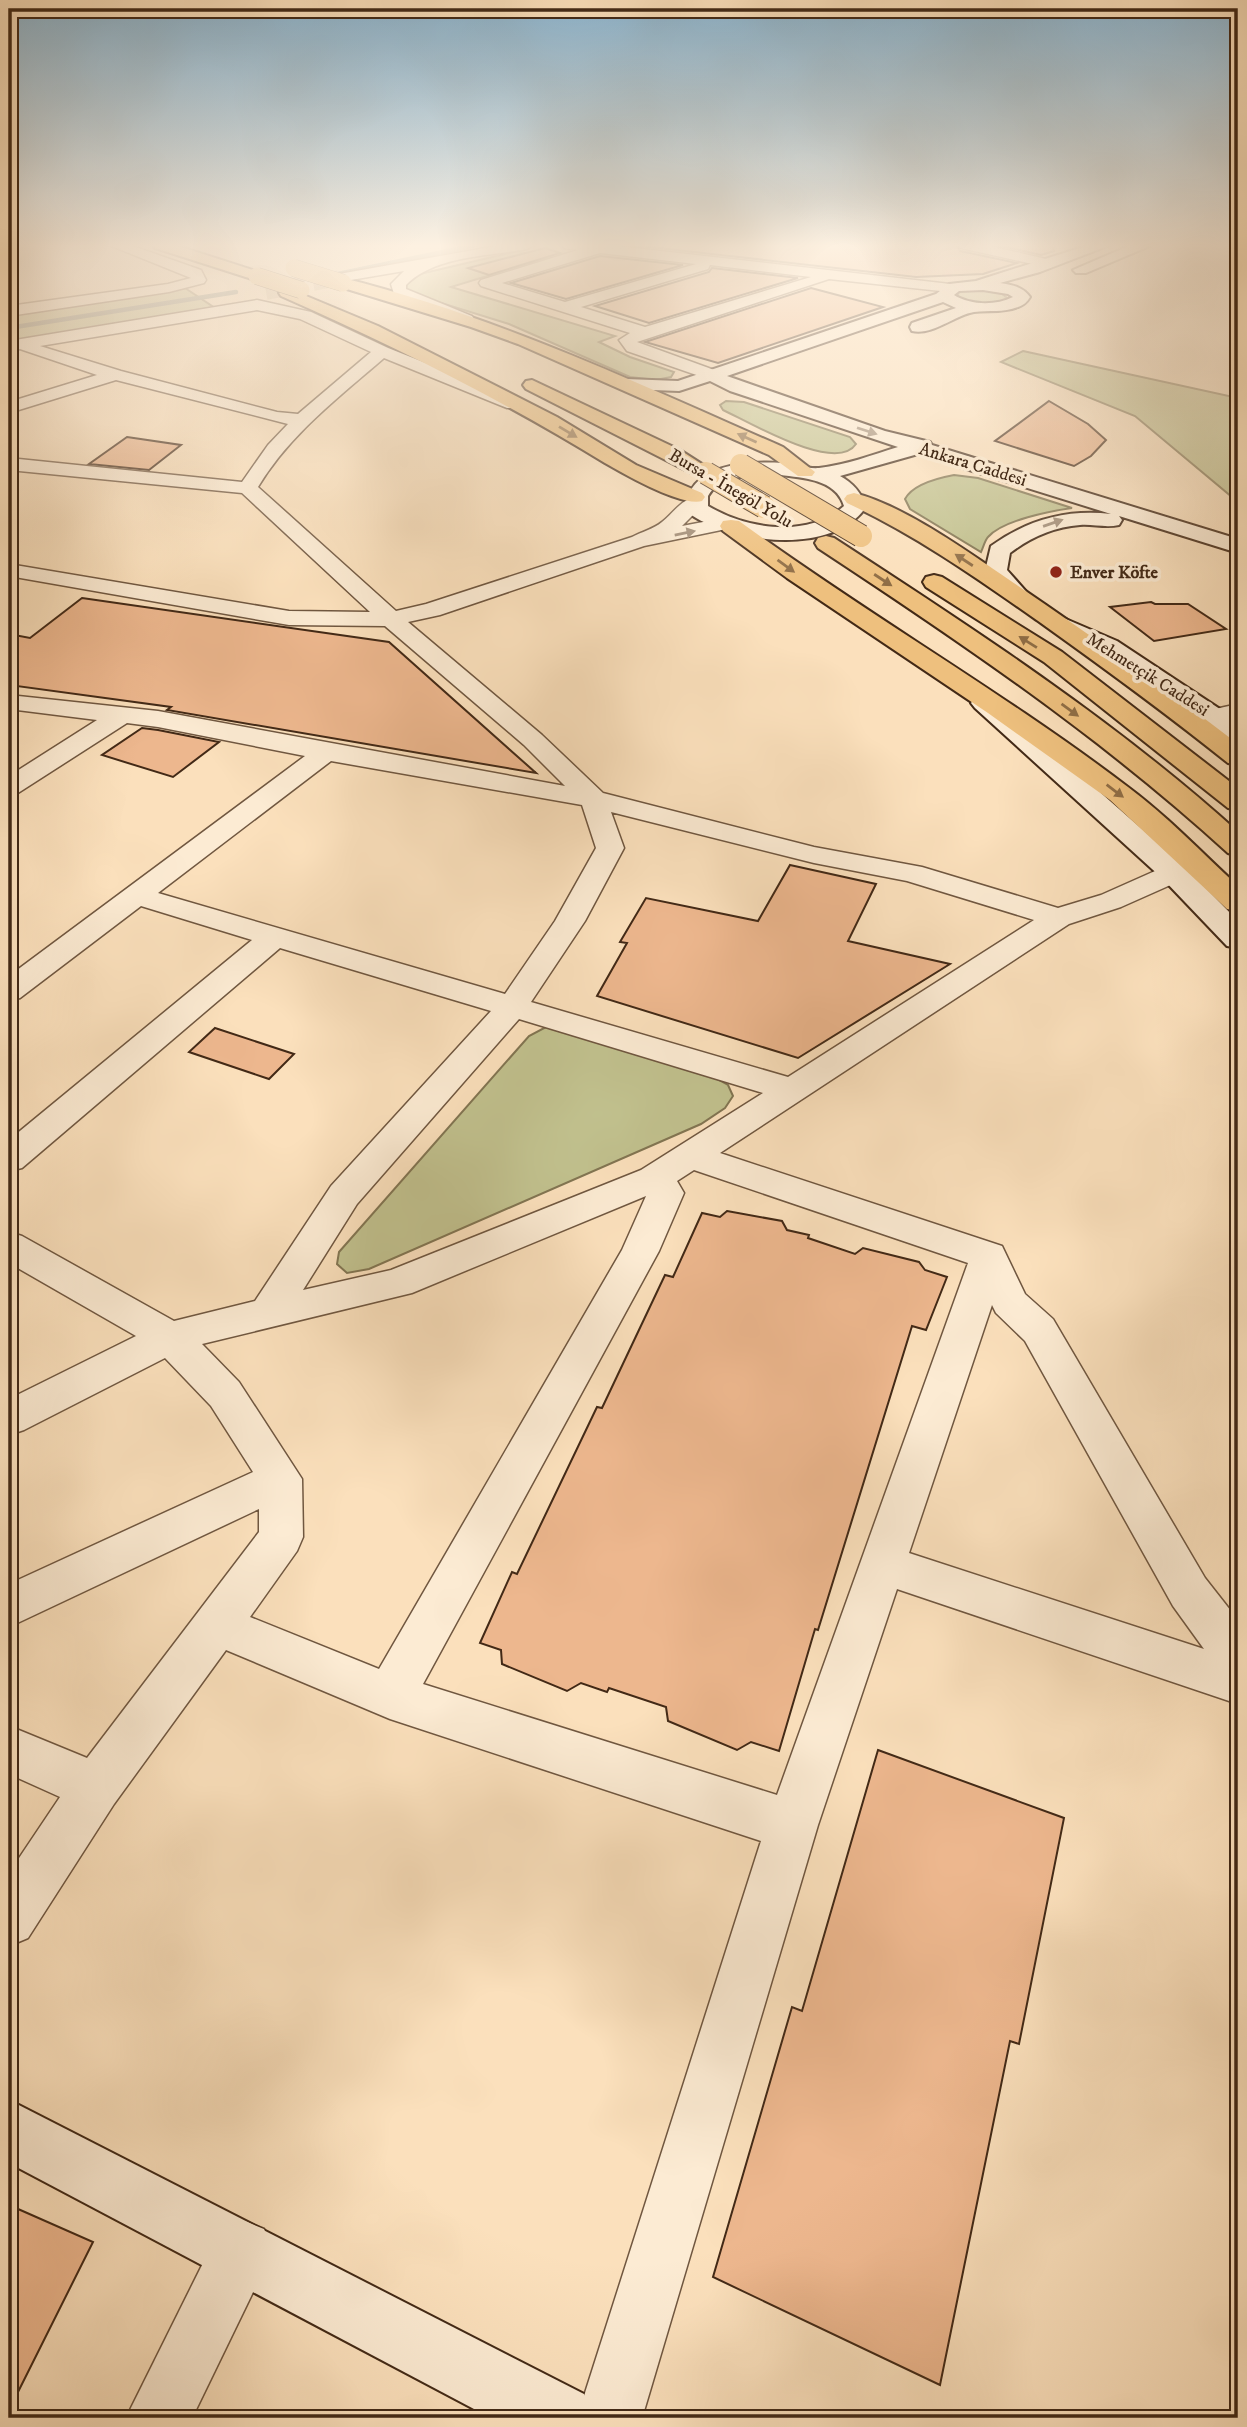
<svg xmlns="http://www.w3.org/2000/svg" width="1247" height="2427" font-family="'IM FELL DW Pica',serif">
  <rect width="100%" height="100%" fill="#fbe0bc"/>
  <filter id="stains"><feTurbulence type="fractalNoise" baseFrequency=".00286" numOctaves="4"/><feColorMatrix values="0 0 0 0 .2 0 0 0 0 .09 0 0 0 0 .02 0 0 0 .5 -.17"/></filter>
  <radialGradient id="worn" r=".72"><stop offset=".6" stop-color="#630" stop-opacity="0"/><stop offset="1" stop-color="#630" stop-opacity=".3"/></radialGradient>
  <g fill="#c1c18e" stroke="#827552" stroke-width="2">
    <path d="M518,251L543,259L451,287L615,336L599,342L630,357L674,372L671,377L656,380L630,377L509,324L409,293L406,289L407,284L420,274Z"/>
    <path d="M185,288L218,310L9,343V316Z"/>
    <path d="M980,289L1000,292L1007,298C994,307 969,305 957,296L960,291Z"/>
    <path d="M1023,351L1238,398V502L1135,416L1001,362Z"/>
    <path d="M726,401L744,402L850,437L856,444C836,474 749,422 723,410L720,405Z"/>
    <path d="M954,475L978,478L1072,508C1051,511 1003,520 988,537C985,540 983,548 981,552L910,509L905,499C913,484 938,478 954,475Z"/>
    <path d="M565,1026L710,1075L728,1085L733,1096L725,1108L701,1124L369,1269L347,1273L337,1264L339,1252L529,1036L546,1027Z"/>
  </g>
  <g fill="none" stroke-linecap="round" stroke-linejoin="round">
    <g stroke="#7a8175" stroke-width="4.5">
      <path d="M333,275L476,245"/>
      <path d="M9,328L236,292"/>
    </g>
  </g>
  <g fill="#edb78e" stroke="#422916" stroke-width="2">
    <path d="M632,245H957L960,251L1017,263L983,274L916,277Z"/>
    <path d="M997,245H1053L1054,251L1041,255Z"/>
    <path d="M545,248L560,253L489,275L468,268Z"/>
    <path d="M600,256L683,265L566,299L511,283Z"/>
    <path d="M712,268L798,278L649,323L595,306L709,272Z"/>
    <path d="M811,288L883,307L718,363L645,342Z"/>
    <path d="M1049,401L1088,424L1106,440L1091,456L1074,466L995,441Z"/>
    <path d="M127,437L181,445L149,470L89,464Z"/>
    <path d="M82,598L389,642L536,773L167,710L171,707L9,685V634L30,638Z"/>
    <path d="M1151,602L1155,604H1188L1226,629L1154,641L1110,607Z"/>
    <path d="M142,728L158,730L219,742L173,777L102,755Z"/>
    <path d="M790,865L876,884L848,941L950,964L798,1058L597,996L627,943L620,942L646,898L758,921Z"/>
    <path d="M215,1028L294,1054L269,1079L189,1052Z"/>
    <path d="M727,1211L782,1221L787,1230L809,1235L808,1238L855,1254L863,1248L919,1262L925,1270L947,1277L926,1330L912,1326L818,1630L815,1629L779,1751L751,1742L737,1750L668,1721L666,1707L609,1688L607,1692L581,1683L567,1691L502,1664L501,1650L480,1643L512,1572L517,1574L597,1407L602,1408L665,1275L673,1277L702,1213L720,1217Z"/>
    <path d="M878,1750L1064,1818L1019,2044L1010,2041L940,2385L713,2277L792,2007L802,2011Z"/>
    <path d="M9,2205L93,2242L9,2410Z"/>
  </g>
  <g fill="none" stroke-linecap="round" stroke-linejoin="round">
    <path stroke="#d6bb9b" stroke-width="16" stroke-dasharray="16 8" stroke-linecap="butt" d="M266,292L339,278"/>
    <defs>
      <g id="street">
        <path d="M109,245H130L201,270L206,280L204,283L169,292L9,316V306L168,284L191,278Z"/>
        <path d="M502,245H534L527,249C489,256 434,256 406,285V289L472,316L474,319L472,322L466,324L394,294L391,284L404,271L339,282L332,278L339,274Z"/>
        <path d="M562,245H608L950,284L957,288L950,292L829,279L637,342L717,371L720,375L717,379L711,380L627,351L619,340L630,333L481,286L479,283L481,280L578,250L564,248ZM600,253L696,264L565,302L502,283ZM710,265L811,277L645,327L581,307L708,269Z"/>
        <path d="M959,245H985L1055,261L1057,264L1050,268L961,248Z"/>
        <path d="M257,300L311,312L388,348L519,400L522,404L519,408H507L384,358C338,398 290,434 258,487L396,611L426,604L632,537C641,532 654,529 662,522C675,512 685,493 703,498L706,502L682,526L724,518L731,520L734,524L731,528L644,546L440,615L408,622L542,735L603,793L814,847L922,867L1058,908L1101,895L1164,867L1174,864L1184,867L1188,873L1184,879L1121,907L1069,924L720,1153L1002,1246L1025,1294L1053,1319L1205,1578L1238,1620V1704L897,1589L818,1825L642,2418H577L761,1841L390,1719L226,1650L114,1804L28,1938L9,1946V1873L60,1797L9,1774V1726L87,1758L259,1532V1509L9,1627V1584L253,1472L211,1406L165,1358L24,1430L9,1435V1399L136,1336L9,1263V1232L22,1236L174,1321L255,1301L331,1186L491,1011L280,948L22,1168L9,1171V1140L252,940L141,906L20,998L9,1001V976L305,756L158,727L127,723L18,793L9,795V776L97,720L9,709V695L158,711L565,786L524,745L385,626L289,625L9,576V564L289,611L370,612L242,493L9,470V458L242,482L268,445L288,424L116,380L9,413V402L97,375L20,349L9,351V341ZM257,310L300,319L371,352L298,414L277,412L121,371L40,346ZM331,761L582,805L596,848L555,921L505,994L158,893ZM611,812L814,863L907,881L1034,920L788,1077L531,1002L585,921L624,848ZM519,1019L763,1093L641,1170L391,1270L303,1290L357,1204ZM694,1170L968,1263L777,1795L423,1684L659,1251L684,1193L677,1181ZM646,1196L622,1250L379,1669L250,1617L297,1551L303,1537L302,1479L239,1382L202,1344L412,1293ZM992,1305L996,1313L1025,1341L1173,1606L1204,1649L909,1553Z"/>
        <path d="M1238,704V718L1215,724L1206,721L1202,716L1206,711Z"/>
        <path d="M242,2220L264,2229L273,2251L192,2418H126L220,2229Z"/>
      </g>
      <g id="secondary">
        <path d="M1089,245H1110L1040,272L1000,283C1012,285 1022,286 1030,297C1027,302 1024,305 1018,307C1003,313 989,310 974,312C955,315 932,336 912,331L910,327L912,323L956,308L943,302L727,376L885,431L930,442L932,445L1238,539V553L1119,516L1122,520L1119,525C1106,528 1093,524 1080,525C1054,527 1031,537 1010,553L1007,570L1031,597L1027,602C1008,607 995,586 985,571L991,546C1027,520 1066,509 1111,514L918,454L840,476C853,483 861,492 866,507C836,550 762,544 719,528C708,524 693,519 686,509C688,464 746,461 782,463C794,464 807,469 819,468C846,465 872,455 898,447L730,391L710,381L679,391L626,389L617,384L626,379L678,381L936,294L949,284L976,281ZM983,290L1008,294L1013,297C995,306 970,305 954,295L959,291ZM780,475C803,478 836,479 844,506C807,539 747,529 708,506V496C721,472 757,476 780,475Z"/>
        <path d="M1131,245H1152L1086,273H1076L1073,270Z"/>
        <path d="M1054,614L1117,641L1238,721V741L1229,739L1099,651L1046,626L1042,621L1046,616Z"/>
        <path d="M984,695L993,698L1185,867L1238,921V948L1227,946L1163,879L975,708L971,703L975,698Z"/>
        <path d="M9,2100L584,2394L594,2418H491L9,2163Z"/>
      </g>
      <g id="highway">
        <path d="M153,245H175L262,273L265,276L262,279H252L155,248Z"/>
        <path d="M343,278C498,317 637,383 783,447L815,472L812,476H798L769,455L518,344L471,327L337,286L335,283Z"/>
        <path d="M287,288L378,326L557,417L636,465L702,493L705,497L702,501C682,507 624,474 605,463C501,399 392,345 281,296L279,293Z"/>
        <path d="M532,380L680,450L716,473L713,477H699L526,389L523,385L526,381Z"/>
        <path d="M854,493C903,505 965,550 1008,579C1086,632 1163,686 1238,744V765L1228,763C1167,714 1104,668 1041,623C978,579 916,535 847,503L844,499L847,495Z"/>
        <path d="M731,520L739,521C866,614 1003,692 1128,787C1167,816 1202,853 1238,886V911L1227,909L1110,800L988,713L787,578L723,531L720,526L723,521Z"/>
        <path d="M826,536L834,538C974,629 1114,720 1238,832V856L1228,853C1101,737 961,642 818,548L815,543L818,538Z"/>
        <path d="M934,575L942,577L1062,652L1238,788V810L1228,808L1044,662L926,587L923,582L926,577Z"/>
      </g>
    </defs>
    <use href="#street" stroke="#705740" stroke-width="3"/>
    <use href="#secondary" stroke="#422916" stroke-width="4"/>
    <use href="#highway" stroke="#422916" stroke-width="4"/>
    <use href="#street" fill="#fcebd3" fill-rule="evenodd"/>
    <use href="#secondary" fill="#fcebd3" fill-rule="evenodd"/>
    <use href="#highway" fill="#eec07e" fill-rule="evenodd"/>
    <defs>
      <g id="highway-bridge-far1">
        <path d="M294,268L343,283"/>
        <path d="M257,276L301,290"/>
      </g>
      <g id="highway-bridge">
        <path d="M741,465L861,536"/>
        <path d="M706,473L764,507"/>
      </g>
    </defs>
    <use href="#highway-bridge-far1" stroke="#422916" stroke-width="18" stroke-linecap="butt"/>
    <use href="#highway-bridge" stroke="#422916" stroke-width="24" stroke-linecap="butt"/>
    <use href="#highway-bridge-far1" stroke="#eec07e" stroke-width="17"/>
    <use href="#highway-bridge" stroke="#eec07e" stroke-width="22"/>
  </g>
  <defs><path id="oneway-solid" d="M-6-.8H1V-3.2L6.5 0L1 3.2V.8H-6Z" transform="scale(1.75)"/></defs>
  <g fill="#9f8a74">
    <use href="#oneway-solid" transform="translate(867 431) rotate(18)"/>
    <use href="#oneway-solid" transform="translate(1053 523) rotate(-19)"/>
    <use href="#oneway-solid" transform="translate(685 533) rotate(-11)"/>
  </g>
  <g fill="#8f6d45">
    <use href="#oneway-solid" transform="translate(568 432) rotate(31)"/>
    <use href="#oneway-solid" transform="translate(747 438) rotate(-156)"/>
    <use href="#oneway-solid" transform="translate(964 560) rotate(-147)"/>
    <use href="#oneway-solid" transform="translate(786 566) rotate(36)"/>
    <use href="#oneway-solid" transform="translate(883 580) rotate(33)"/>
    <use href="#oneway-solid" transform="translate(1028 642) rotate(-148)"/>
    <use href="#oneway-solid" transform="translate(1070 710) rotate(36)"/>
    <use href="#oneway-solid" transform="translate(1115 791) rotate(37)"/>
  </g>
  <linearGradient id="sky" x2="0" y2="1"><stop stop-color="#8bb7d4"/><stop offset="0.42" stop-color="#fdf1e1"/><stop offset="1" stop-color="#fdf1e1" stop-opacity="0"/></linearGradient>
  <rect width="1247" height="585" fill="url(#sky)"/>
  <circle fill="#8f2418" stroke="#fcebd3" stroke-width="2.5" cx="1056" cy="572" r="7"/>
  <g text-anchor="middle" stroke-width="7" stroke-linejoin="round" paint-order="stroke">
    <g font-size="18" fill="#422916" stroke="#fcebd3">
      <text transform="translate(973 464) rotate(17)" y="6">Ankara Caddesi</text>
      <text transform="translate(731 488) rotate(30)" y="6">Bursa - İnegöl Yolu</text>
      <text transform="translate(1148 674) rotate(32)" y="6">Mehmetçik Caddesi</text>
    </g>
    <g font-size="18" font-weight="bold" fill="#422916" stroke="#fcebd3" text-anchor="start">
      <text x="1070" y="578">Enver Köfte</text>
    </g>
  </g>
  <rect width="1247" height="2427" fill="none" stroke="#fbe0bc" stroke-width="35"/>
  <rect x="10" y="10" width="1226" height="2406" fill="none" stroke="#422916" stroke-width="3.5"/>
  <rect x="18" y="18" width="1212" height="2392" fill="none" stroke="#422916" stroke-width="2"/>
  <rect width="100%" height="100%" filter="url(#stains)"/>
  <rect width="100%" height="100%" fill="url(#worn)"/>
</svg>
